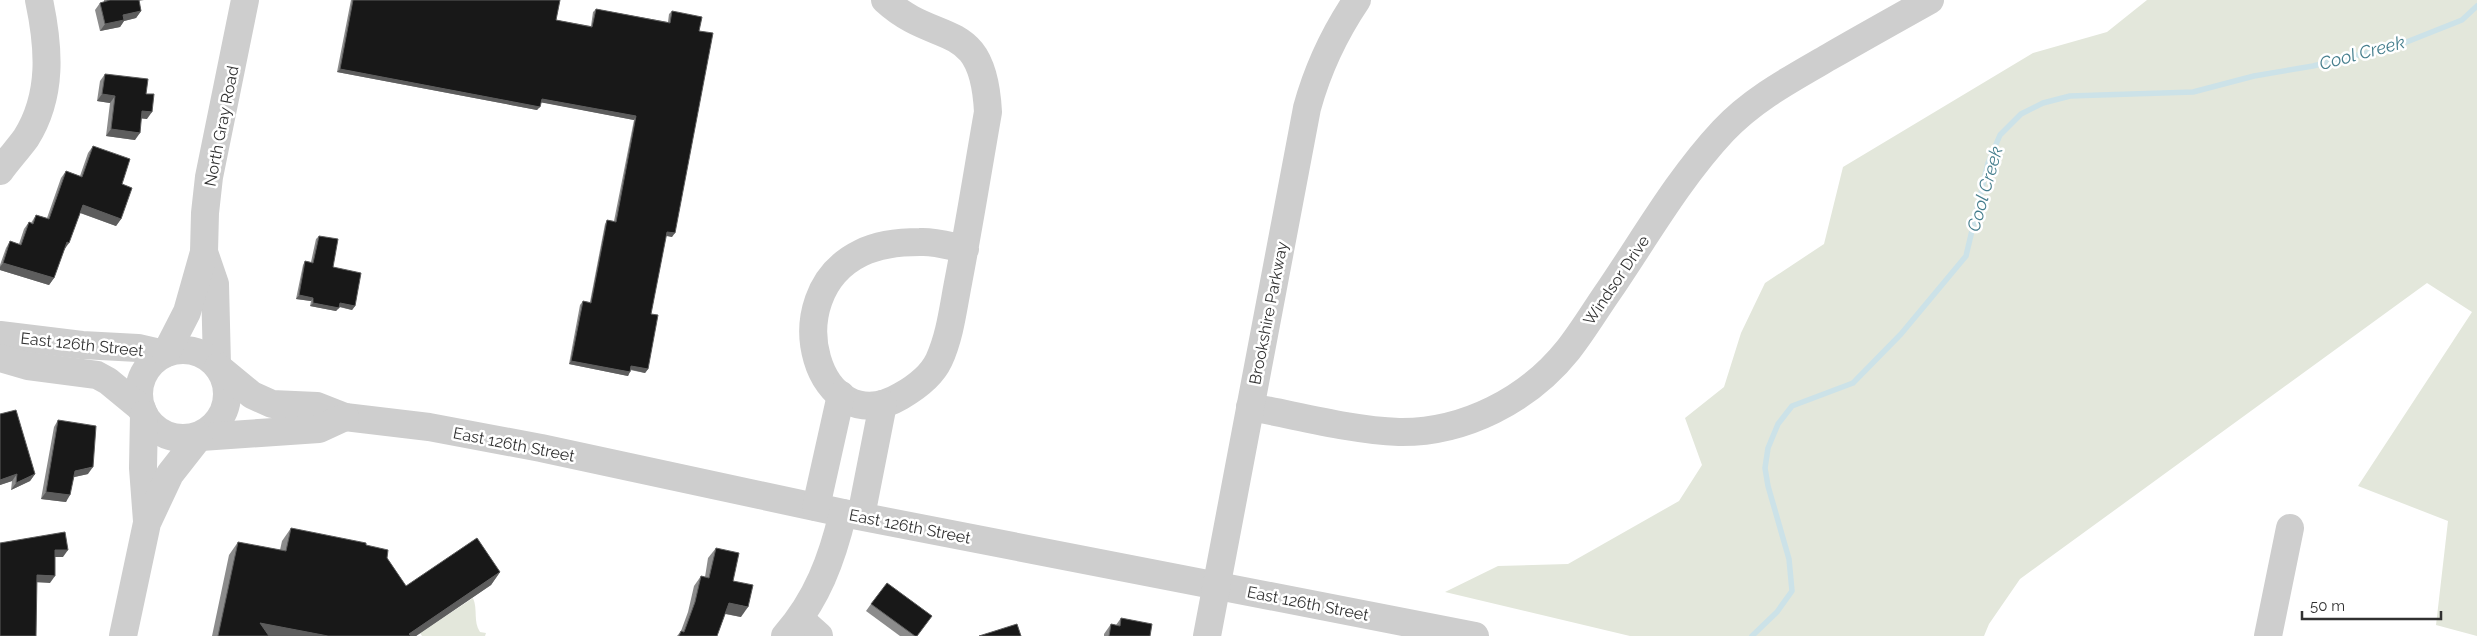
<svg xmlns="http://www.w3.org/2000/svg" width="2477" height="636" font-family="Raleway,sans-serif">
  <rect width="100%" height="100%" fill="#fff"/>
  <g fill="#e3e7db">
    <path d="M2147,0H2477V636L2436,625L2448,521L2358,486L2472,312L2427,283L2020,579L1989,624L1984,636H1630L1445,592L1498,566L1568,564L1679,501L1702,465L1685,418L1724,387L1741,333L1765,283L1824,244L1843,167L2033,53L2107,32Z"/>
    <path d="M473,598C478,609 473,622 480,632L486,633L485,636H422L420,633Z"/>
  </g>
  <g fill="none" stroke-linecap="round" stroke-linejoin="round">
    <path stroke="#cce2e8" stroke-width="5.5" d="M1752,636L1777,612L1792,591L1789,559L1768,486L1765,468L1768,448L1778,424L1792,406L1853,383L1901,334L1966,256L1988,163L2000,135L2021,114L2043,103L2070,96L2193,92L2254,76L2313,66L2399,45L2462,20L2477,6"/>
    <g stroke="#cecece" stroke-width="28">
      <path d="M885,0C937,48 983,16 988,112C978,169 969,226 958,283C953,309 950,336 939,360C932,375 915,388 901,396C819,445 773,296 861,253C877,245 901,242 920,242C934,241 950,246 965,249"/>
      <path d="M0,171C8,160 18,149 26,138C53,95 49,47 39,0"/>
      <path d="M204,252L215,284L217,365"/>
      <path d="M0,335L82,345L138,348L164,354"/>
      <circle cx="183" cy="394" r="44"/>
      <path d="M166,353L187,312L204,252L205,213L209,177L245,0"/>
      <path d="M0,358L28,366L97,375L108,381L142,409"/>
      <path d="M218,367L252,395L272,404L317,406L345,417L429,427L541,448L843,513L1475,636"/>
      <path d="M1250,407C1299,416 1350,430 1399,432C1464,433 1528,400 1568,350C1583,331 1596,309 1610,289C1646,236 1679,178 1723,131C1753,99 1791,79 1829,57C1862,38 1896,19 1930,0"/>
      <path d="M144,414L143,468L147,521"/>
      <path d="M201,437L319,429L345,417"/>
      <path d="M816,507L841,395"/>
      <path d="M861,516L883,404"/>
      <path d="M800,619L819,636"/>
      <path d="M123,636L147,523L170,474L199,437"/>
      <path d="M785,636C817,600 832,559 843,513"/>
      <path d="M1207,636L1307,108C1318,68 1334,34 1357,0"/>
      <path d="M2268,636L2290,528"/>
    </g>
  </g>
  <g fill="#8c8c8c">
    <path d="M104,0H144L139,1L141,11L136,18L124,21L120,27L100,31L95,10L100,3L104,2Z"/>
    <path d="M351,0H560L556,20L591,26L593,12L596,9L668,22L669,14L672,11L699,31L672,237L666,236L651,314L648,369L645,373L630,370L628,376L569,364L580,305L583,301L590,302L605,224L607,220L614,221L634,120L541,102L537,110L337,72Z"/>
    <path d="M105,74L146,94L147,119L141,118L135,140L106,136L110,103L97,101L100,81Z"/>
    <path d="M93,146L122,184L121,219L116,226L80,213L64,250L54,278L49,285L0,270V265L6,248L10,241L19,244L24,229L29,222L31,223L36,215L47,218L61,178L66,171L80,176L88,153Z"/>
    <path d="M319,236L333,267L355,306L352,310L339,307L336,311L310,306L311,301L296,299L303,265L305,261L311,262L316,239Z"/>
    <path d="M0,414L35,474L30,481L11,490L12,481L0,485Z"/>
    <path d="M58,420L88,474L74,477L66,502L41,499L54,427Z"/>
    <path d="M291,528L366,545L387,558L406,586L500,572L491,585L416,636H212L229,555L238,542L280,550L282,541Z"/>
    <path d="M716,548L733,581L741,617L725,614L717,636H677L681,631L688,612L694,586L701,576L705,577L708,558Z"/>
    <path d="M871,604L917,636H900L866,611Z"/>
    <path d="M1121,618L1150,636H1104V634L1111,624L1116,625Z"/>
  </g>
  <g fill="#5d5d5d">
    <path d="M141,11L136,18L124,21L120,27L100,31L105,24L123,15Z"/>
    <path d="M340,69L540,107L537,110L337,72Z"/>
    <path d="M102,94L115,96L110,103L97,101Z"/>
    <path d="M542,99L636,116L634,120L539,102Z"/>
    <path d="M142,111L152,112L147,119L137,118Z"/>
    <path d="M111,129L140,133L135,140L106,136Z"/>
    <path d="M83,205L121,219L116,226L78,212Z"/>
    <path d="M667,232L675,233L672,237L664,235Z"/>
    <path d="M67,242L69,243L64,250L62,249Z"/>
    <path d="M3,263L54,278L49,285L0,270V267Z"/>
    <path d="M299,295L313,298L311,301L296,299Z"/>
    <path d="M313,303L339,308L336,311L310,306Z"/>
    <path d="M340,303L355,306L352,310L337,306Z"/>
    <path d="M571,361L630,372L628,376L569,364Z"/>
    <path d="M631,366L648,369L645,373L629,369Z"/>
    <path d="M93,467L88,474L70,478L75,471Z"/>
    <path d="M17,474L12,481L0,485V480Z"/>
    <path d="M35,474L30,481L11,490L16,483Z"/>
    <path d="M46,492L70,495L66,502L41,499Z"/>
    <path d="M55,550H68L63,557H50Z"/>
    <path d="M500,572L491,585L416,636H408L409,634Z"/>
    <path d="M37,575L55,576L50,583L32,582Z"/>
    <path d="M729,603L748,607L741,617L722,613Z"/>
    <path d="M260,623L328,636H253Z"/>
  </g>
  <g fill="#181818" stroke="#5d5d5d">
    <path d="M110,0H139L141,11L123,15L124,20L105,24L100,3Z"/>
    <path d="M353,0H560L556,20L592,27L596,9L670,23L672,11L702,17L699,31L713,33L675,233L667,232L651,314L658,315L648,369L631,366L630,372L571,361L583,301L591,303L607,220L616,222L636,116L542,99L540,107L340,69Z"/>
    <path d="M105,74L148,79L146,94H154L152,112L142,111L140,133L111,129L115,96L102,94Z"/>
    <path d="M93,146L130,159L122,184L132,188L121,219L83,205L69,243L67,242L54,278L3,263L10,241L21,245L29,222L33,224L36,215L49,219L66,171L82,177Z"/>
    <path d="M319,236L338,239L333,267L361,273L355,306L340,303L339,308L313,303V298L299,295L305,261L313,263Z"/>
    <path d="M16,410L35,474L16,483L17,474L0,480V414Z"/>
    <path d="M58,420L96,426L93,467L75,471L70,495L46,492Z"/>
    <path d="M291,528L366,543V545L388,550L387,558L406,586L477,538L500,572L409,634L411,636H328L260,623L269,636H218L238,542L286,551Z"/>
    <path d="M65,532L68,550H55V576L37,575L36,636H0V543Z"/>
    <path d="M716,548L739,553L733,581L753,585L748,607L729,603L717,636H679L681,631L684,632L695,602L701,576L709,578Z"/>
    <path d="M887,583L932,616L917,636H915L871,604Z"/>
    <path d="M1121,618L1152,624L1150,636H1109L1111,624L1120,626Z"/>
    <path d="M1017,624L1021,636H979Z"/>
  </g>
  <g text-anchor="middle" stroke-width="5" stroke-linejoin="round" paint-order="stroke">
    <g font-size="16" fill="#313131" stroke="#fff">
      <text transform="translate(221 126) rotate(-79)" y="6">North Gray Road</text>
      <text transform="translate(1616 280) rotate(-56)" y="6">Windsor Drive</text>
      <text transform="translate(1268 313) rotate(-79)" y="6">Brookshire Parkway</text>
      <text transform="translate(82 344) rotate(6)" y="6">East 126th Street</text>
      <text transform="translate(514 444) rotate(11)" y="6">East 126th Street</text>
      <text transform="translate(910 526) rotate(11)" y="6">East 126th Street</text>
      <text transform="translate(1308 603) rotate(11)" y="6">East 126th Street</text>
    </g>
    <g font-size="18" font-style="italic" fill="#457e8d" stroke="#fff">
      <text transform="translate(2362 53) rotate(-15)" y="6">Cool Creek</text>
      <text transform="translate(1985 189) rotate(-74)" y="6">Cool Creek</text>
    </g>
  </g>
  <path d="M2302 611v8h139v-8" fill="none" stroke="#313131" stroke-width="2.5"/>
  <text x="2310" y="611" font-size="15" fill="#313131" stroke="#ffffff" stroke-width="4" paint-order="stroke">50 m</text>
</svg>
